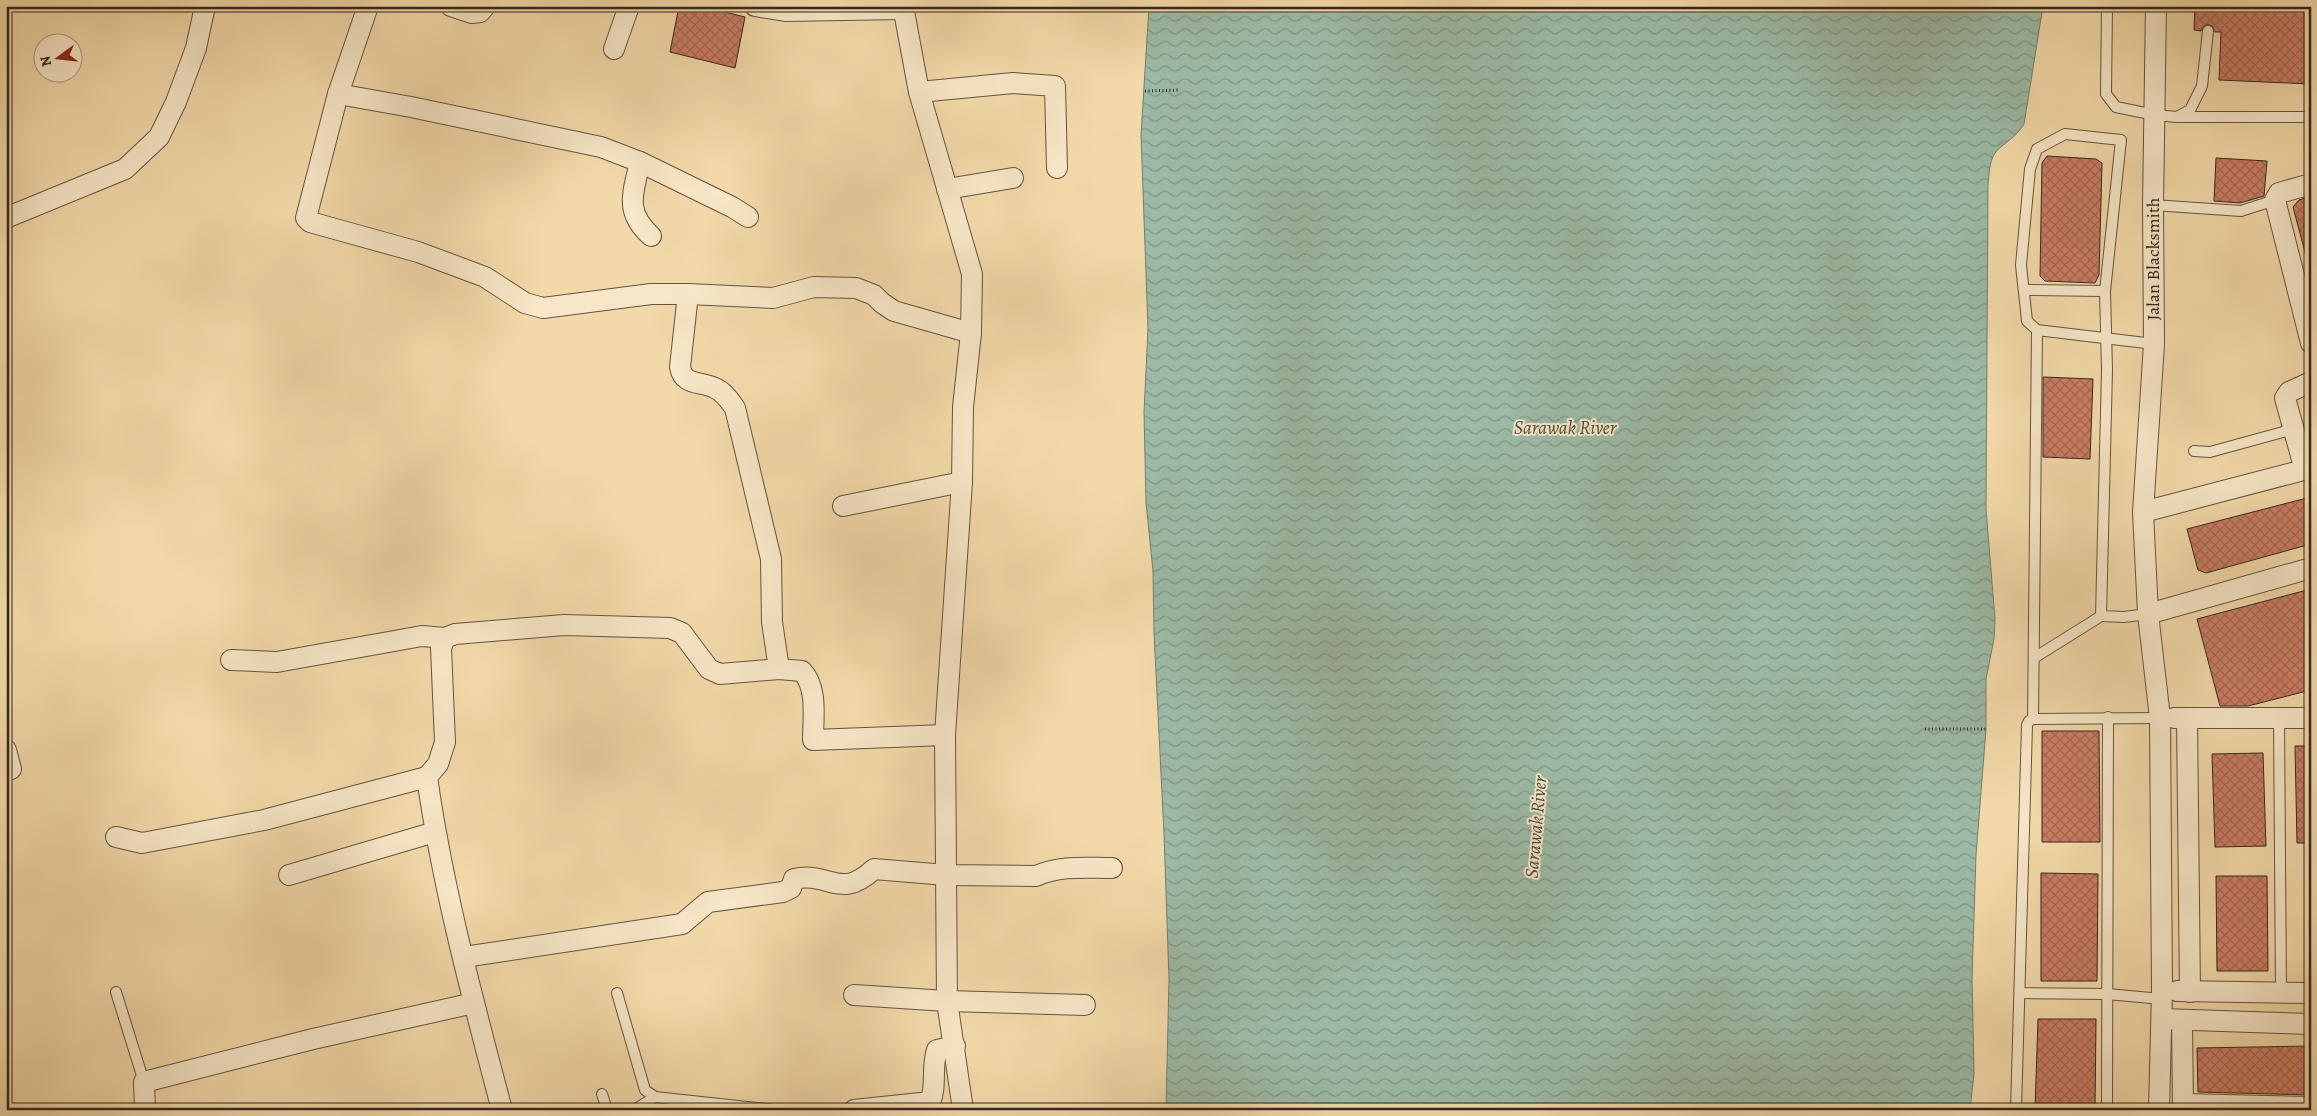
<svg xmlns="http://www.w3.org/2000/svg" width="2317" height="1116" font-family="Alegreya,serif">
  <defs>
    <pattern id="water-waves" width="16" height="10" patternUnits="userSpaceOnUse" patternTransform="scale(1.25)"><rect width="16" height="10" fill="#9cbaa6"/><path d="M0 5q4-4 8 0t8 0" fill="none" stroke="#809787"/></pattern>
    <pattern id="building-cross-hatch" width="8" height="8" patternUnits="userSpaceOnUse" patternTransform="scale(1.25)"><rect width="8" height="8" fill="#cb7d64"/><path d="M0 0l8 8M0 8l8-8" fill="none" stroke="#a56652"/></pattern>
  </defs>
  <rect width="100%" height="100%" fill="#f3d9a9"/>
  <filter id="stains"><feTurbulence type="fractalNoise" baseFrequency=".004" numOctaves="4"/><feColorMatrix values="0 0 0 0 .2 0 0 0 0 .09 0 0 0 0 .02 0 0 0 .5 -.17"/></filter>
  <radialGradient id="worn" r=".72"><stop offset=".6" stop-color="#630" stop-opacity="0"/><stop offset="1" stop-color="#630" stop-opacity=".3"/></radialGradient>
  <path fill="url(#water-waves)" stroke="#727f70" d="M1149,6H2043L2024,124C2015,139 2004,142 1995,153C1989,162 1989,175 1988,185L1986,509L1995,619L1994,639L1986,679V729L1976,855L1972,977L1974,1073L1970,1110H1166L1169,979L1164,834L1154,633L1153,571L1146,502L1144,412L1148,329L1141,135Z"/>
  <g fill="url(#building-cross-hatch)" stroke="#32271e">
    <path d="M679,6H701L745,17L735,68L670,52Z"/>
    <path d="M2195,6H2311V84L2219,80L2221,32H2215L2212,26L2208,24L2203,27L2201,31L2194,30Z"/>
    <path d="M2047,156L2096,159L2102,163L2099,275L2095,283L2045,281L2040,276L2042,163Z"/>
    <path d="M2216,158L2267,161L2264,196L2240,203L2214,201Z"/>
    <path d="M2311,196V255L2306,256L2293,207L2299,200Z"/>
    <path d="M2043,377L2093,379L2090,459L2043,457Z"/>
    <path d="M2311,497V544L2206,573L2198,570L2187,529Z"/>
    <path d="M2311,589V690L2248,706H2220L2197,619Z"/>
    <path d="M2042,731H2099L2100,842H2042Z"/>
    <path d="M2295,746H2311V843H2297Z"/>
    <path d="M2263,753L2266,846L2215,847L2212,754Z"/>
    <path d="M2041,873L2098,874L2097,981H2041Z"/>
    <path d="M2216,876H2267L2268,971H2217Z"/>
    <path d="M2038,1019H2096L2095,1110H2035Z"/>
    <path d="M2311,1046V1095L2198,1092L2197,1048Z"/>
  </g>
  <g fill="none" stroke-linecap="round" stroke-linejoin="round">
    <defs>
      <g id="service">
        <path d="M2107,6L2106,94L2116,107L2155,115L2177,117L2190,110L2202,86L2208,31"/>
        <path d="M2179,117H2311"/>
        <path d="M2153,205L2241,211L2275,200"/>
        <path d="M2024,290L2105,291"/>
        <path d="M2037,330L2027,321L2021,265L2030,169L2037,149L2065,134L2121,140L2105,291L2107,370L2101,616L2124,617L2148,614"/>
        <path d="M2194,451L2210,452L2294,429"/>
        <path d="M2034,658L2101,616"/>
        <path d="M2279,718L2281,993"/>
        <path d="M2033,719L2037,330L2154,344"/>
        <path d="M116,992L144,1082"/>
        <path d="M617,993L645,1090L655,1097L775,1110"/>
        <path d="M2020,993L2107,994L2162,999"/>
        <path d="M602,1094L607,1110"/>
        <path d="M634,1110L655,1097"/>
        <path d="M2016,1110L2027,725L2029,721L2033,719L2160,718"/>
        <path d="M2107,1110L2108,717"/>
      </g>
      <g id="minor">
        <path d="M368,6L338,94L306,218L310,222L418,252L485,277L525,303L543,308L651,294H688"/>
        <path d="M451,6L472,13L480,12L485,6"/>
        <path d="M755,6L785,11L903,9"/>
        <path d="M903,6L919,92L972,274L971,333L963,407L962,482L945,735L947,1001L963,1110"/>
        <path d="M2156,6L2153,205L2154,344L2143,512L2148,614L2160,718L2162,991L2159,1110"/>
        <path d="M614,49L629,6"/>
        <path d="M919,92L1013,83L1055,86L1057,168"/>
        <path d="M338,94L411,107L601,147L640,162L732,207L748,217"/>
        <path d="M640,162C633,194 624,211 651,236"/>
        <path d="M2311,184L2279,193L2275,200L2311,343"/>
        <path d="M947,189L1013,178"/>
        <path d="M6,219L8,217L125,169L159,137L176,102L196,48L205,6"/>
        <path d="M2305,470L2285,398L2289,392L2311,382"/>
        <path d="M843,506L962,482"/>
        <path d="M2143,512L2311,468"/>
        <path d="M2148,614L2311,568"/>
        <path d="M231,660L277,662L422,636L445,638"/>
        <path d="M779,669L772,622L771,559L735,408C729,400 724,392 715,388C701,381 683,386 680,367L688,294L773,298L814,287L856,288L874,295L882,303L894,311L971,333"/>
        <path d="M2174,718H2311"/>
        <path d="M2187,718L2190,992"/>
        <path d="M6,750L11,769L6,770"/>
        <path d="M116,837L142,843L264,820L427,777"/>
        <path d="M289,875L435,832"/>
        <path d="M464,957L682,924L708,902L783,892L791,888L794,879C829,871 840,901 874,869L946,875L1036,876C1060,865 1086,868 1112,868"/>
        <path d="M2177,991L2311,993"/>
        <path d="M854,995L947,1001L1085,1005"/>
        <path d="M2162,1019L2311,1024"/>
        <path d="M2182,1020L2183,1110"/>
        <path d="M2183,1104L2311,1107"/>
        <path d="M145,1110L144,1082L313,1039L474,1003"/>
        <path d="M502,1110C473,1000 443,890 427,777L438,764L445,742L441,648L445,638L455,634L564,625L670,628L682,633L709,669L720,674L779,669L802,671C818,688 813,718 813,740L945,735"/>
        <path d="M854,1110L930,1102C937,1088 931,1067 937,1050L955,1046"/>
      </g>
    </defs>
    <use href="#service" stroke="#625441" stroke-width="12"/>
    <use href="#minor" stroke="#625441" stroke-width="22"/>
    <g stroke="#32271e" stroke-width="3" stroke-dasharray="1 2.5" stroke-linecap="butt">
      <path d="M1145,91L1180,90"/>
      <path d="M1925,729H1986"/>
    </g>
    <use href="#service" stroke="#f7e6c7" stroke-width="10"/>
    <use href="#minor" stroke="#f7e6c7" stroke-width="20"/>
  </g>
  <g text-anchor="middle" stroke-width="4" stroke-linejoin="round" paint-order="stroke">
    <g font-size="18" fill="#32271e" stroke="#f7e6c7">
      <text transform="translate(2153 259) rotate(-90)" y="6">Jalan Blacksmith</text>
    </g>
    <g font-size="19" font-style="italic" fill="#4c4c40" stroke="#f7e6c7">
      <text x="1565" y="434">Sarawak River</text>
      <text transform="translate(1535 827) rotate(-85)" y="7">Sarawak River</text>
    </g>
  </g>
  <rect width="2317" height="1116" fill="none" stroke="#f3d9a9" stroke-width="25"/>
  <rect x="8" y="8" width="2302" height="1101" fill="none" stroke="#32271e" stroke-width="2.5"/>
  <rect x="12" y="12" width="2292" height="1091" fill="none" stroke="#32271e"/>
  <g transform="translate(58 58) rotate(255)"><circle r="24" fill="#f7e6c7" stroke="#a89a83"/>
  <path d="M0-4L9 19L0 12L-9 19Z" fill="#8f2418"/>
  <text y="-8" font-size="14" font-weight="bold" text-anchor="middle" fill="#32271e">N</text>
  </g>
  <rect width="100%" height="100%" filter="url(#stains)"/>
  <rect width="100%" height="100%" fill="url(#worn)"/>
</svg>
